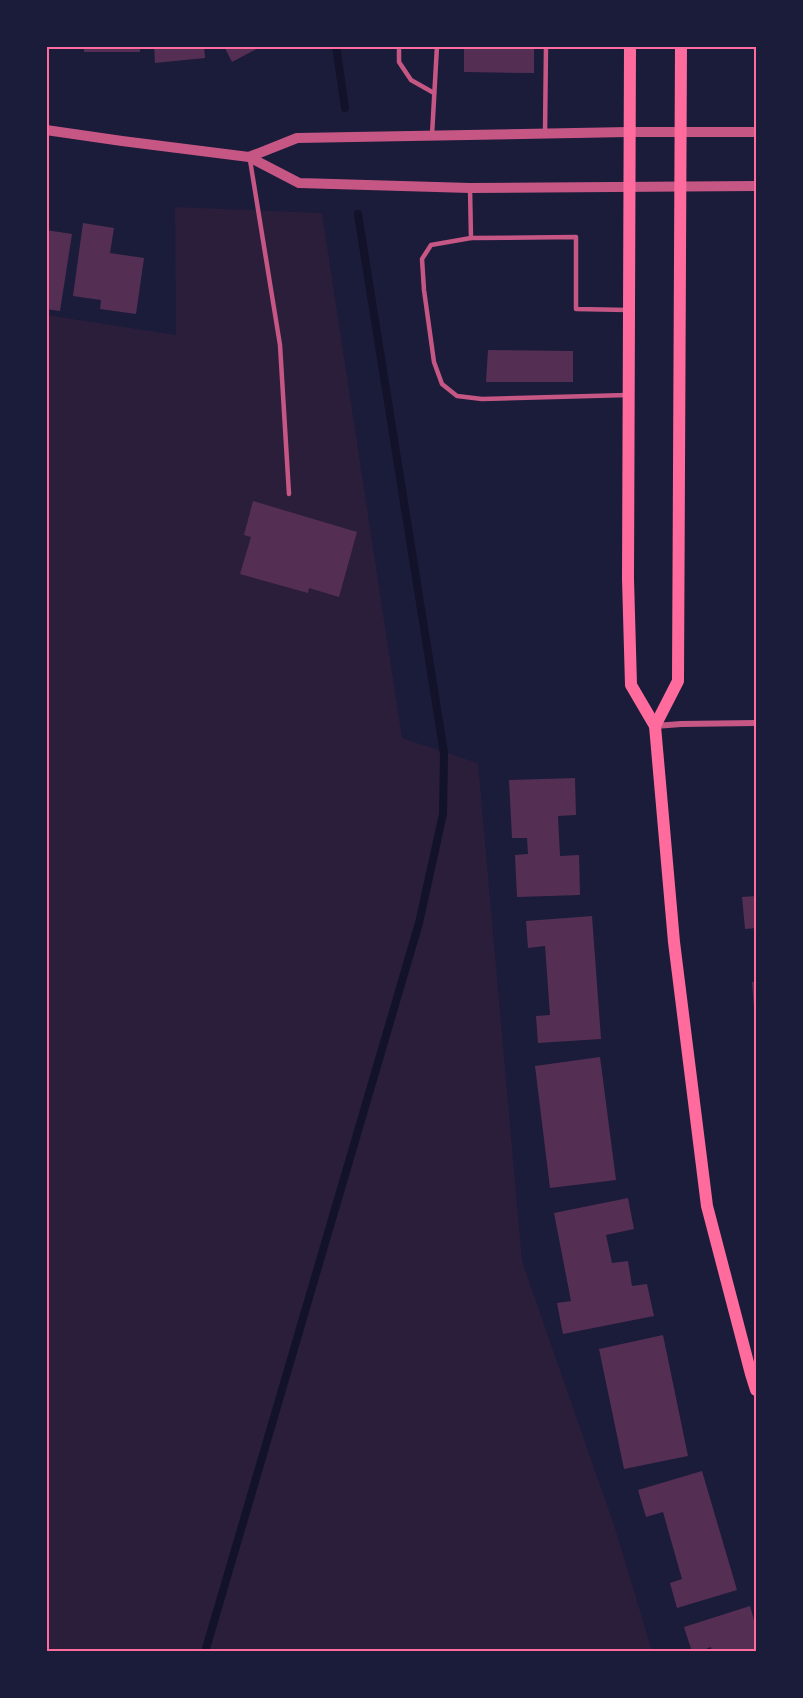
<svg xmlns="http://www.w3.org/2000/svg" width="803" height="1698" font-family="Overpass,sans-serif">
  <rect width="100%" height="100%" fill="#1b1b3a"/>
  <path fill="#2a1e3b" d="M175,207L322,213L402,738L478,763L522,1261L616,1531L652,1651H47L46,315L176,335Z"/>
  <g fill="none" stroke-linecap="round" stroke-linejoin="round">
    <g stroke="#12122b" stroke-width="8">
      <path d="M336,46L345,108"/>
      <path d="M205,1652L419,923L443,814L444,753L358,214"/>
    </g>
  </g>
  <g fill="#542f53">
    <rect x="84" y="46" width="56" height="6"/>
    <path d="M154,46H204L205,58L155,63Z"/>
    <path d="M224,46H262L232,62Z"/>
    <path d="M464,46H534V73L464,72Z"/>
    <path d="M83,223L114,228L110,253L144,258L136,314L100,309L101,300L73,296Z"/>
    <path d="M46,230L72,234L60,311L46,309Z"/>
    <path d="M488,350L573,351V382H486Z"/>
    <path d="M253,501L357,532L339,597L309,588L308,593L240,574L251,537L244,535Z"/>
    <path d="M575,778L576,815L558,816L560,856L579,855L580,895L517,897L515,855L528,854L527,838H512L509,780Z"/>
    <path d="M756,896V928L745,929L742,897Z"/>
    <path d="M592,916L601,1039L538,1043L536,1016L550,1015L545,946L528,948L526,921Z"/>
    <path d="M752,982H756V1021H755Z"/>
    <path d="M600,1057L616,1180L550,1188L535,1066Z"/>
    <path d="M628,1198L634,1229L606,1235L612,1263L628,1261L632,1286L647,1284L654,1316L563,1334L557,1303L571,1301L554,1213Z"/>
    <path d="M663,1335L688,1456L624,1469L599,1349Z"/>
    <path d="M702,1471L737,1590L677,1608L670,1583L682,1579L663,1512L646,1517L638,1490Z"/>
    <path d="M750,1606L756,1627V1652H712L711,1647L698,1652H692L684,1627Z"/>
  </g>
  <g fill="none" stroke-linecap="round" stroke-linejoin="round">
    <g stroke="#c65784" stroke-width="4.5">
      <path d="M399,46V62L411,80L434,93"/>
      <path d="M545,133L546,46"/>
      <path d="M432,135L437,46"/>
      <path d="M250,160L280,345L289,494"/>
      <path d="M470,188L471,238L576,237V309L628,310"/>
      <path d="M471,238L431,245L422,259L424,290L434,362L442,384L457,396L482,399L628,395"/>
    </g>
    <path stroke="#c65784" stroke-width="6" d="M655,726L681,724L756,723"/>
    <g stroke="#c65784" stroke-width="10">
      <path d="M46,130L122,141L249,157L299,183L470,188L756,186"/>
      <path d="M249,157L297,138L629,132H756"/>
    </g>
    <g stroke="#ff6b9d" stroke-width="12">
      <path d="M630,46L628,579L631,685L655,726L674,942L707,1206L751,1374L756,1390"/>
      <path d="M655,726L678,681L681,46"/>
    </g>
  </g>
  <rect width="803" height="1698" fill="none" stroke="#1b1b3a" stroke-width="96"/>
  <rect x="48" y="48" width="707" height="1602" fill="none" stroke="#ff6b9d" stroke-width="2"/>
</svg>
